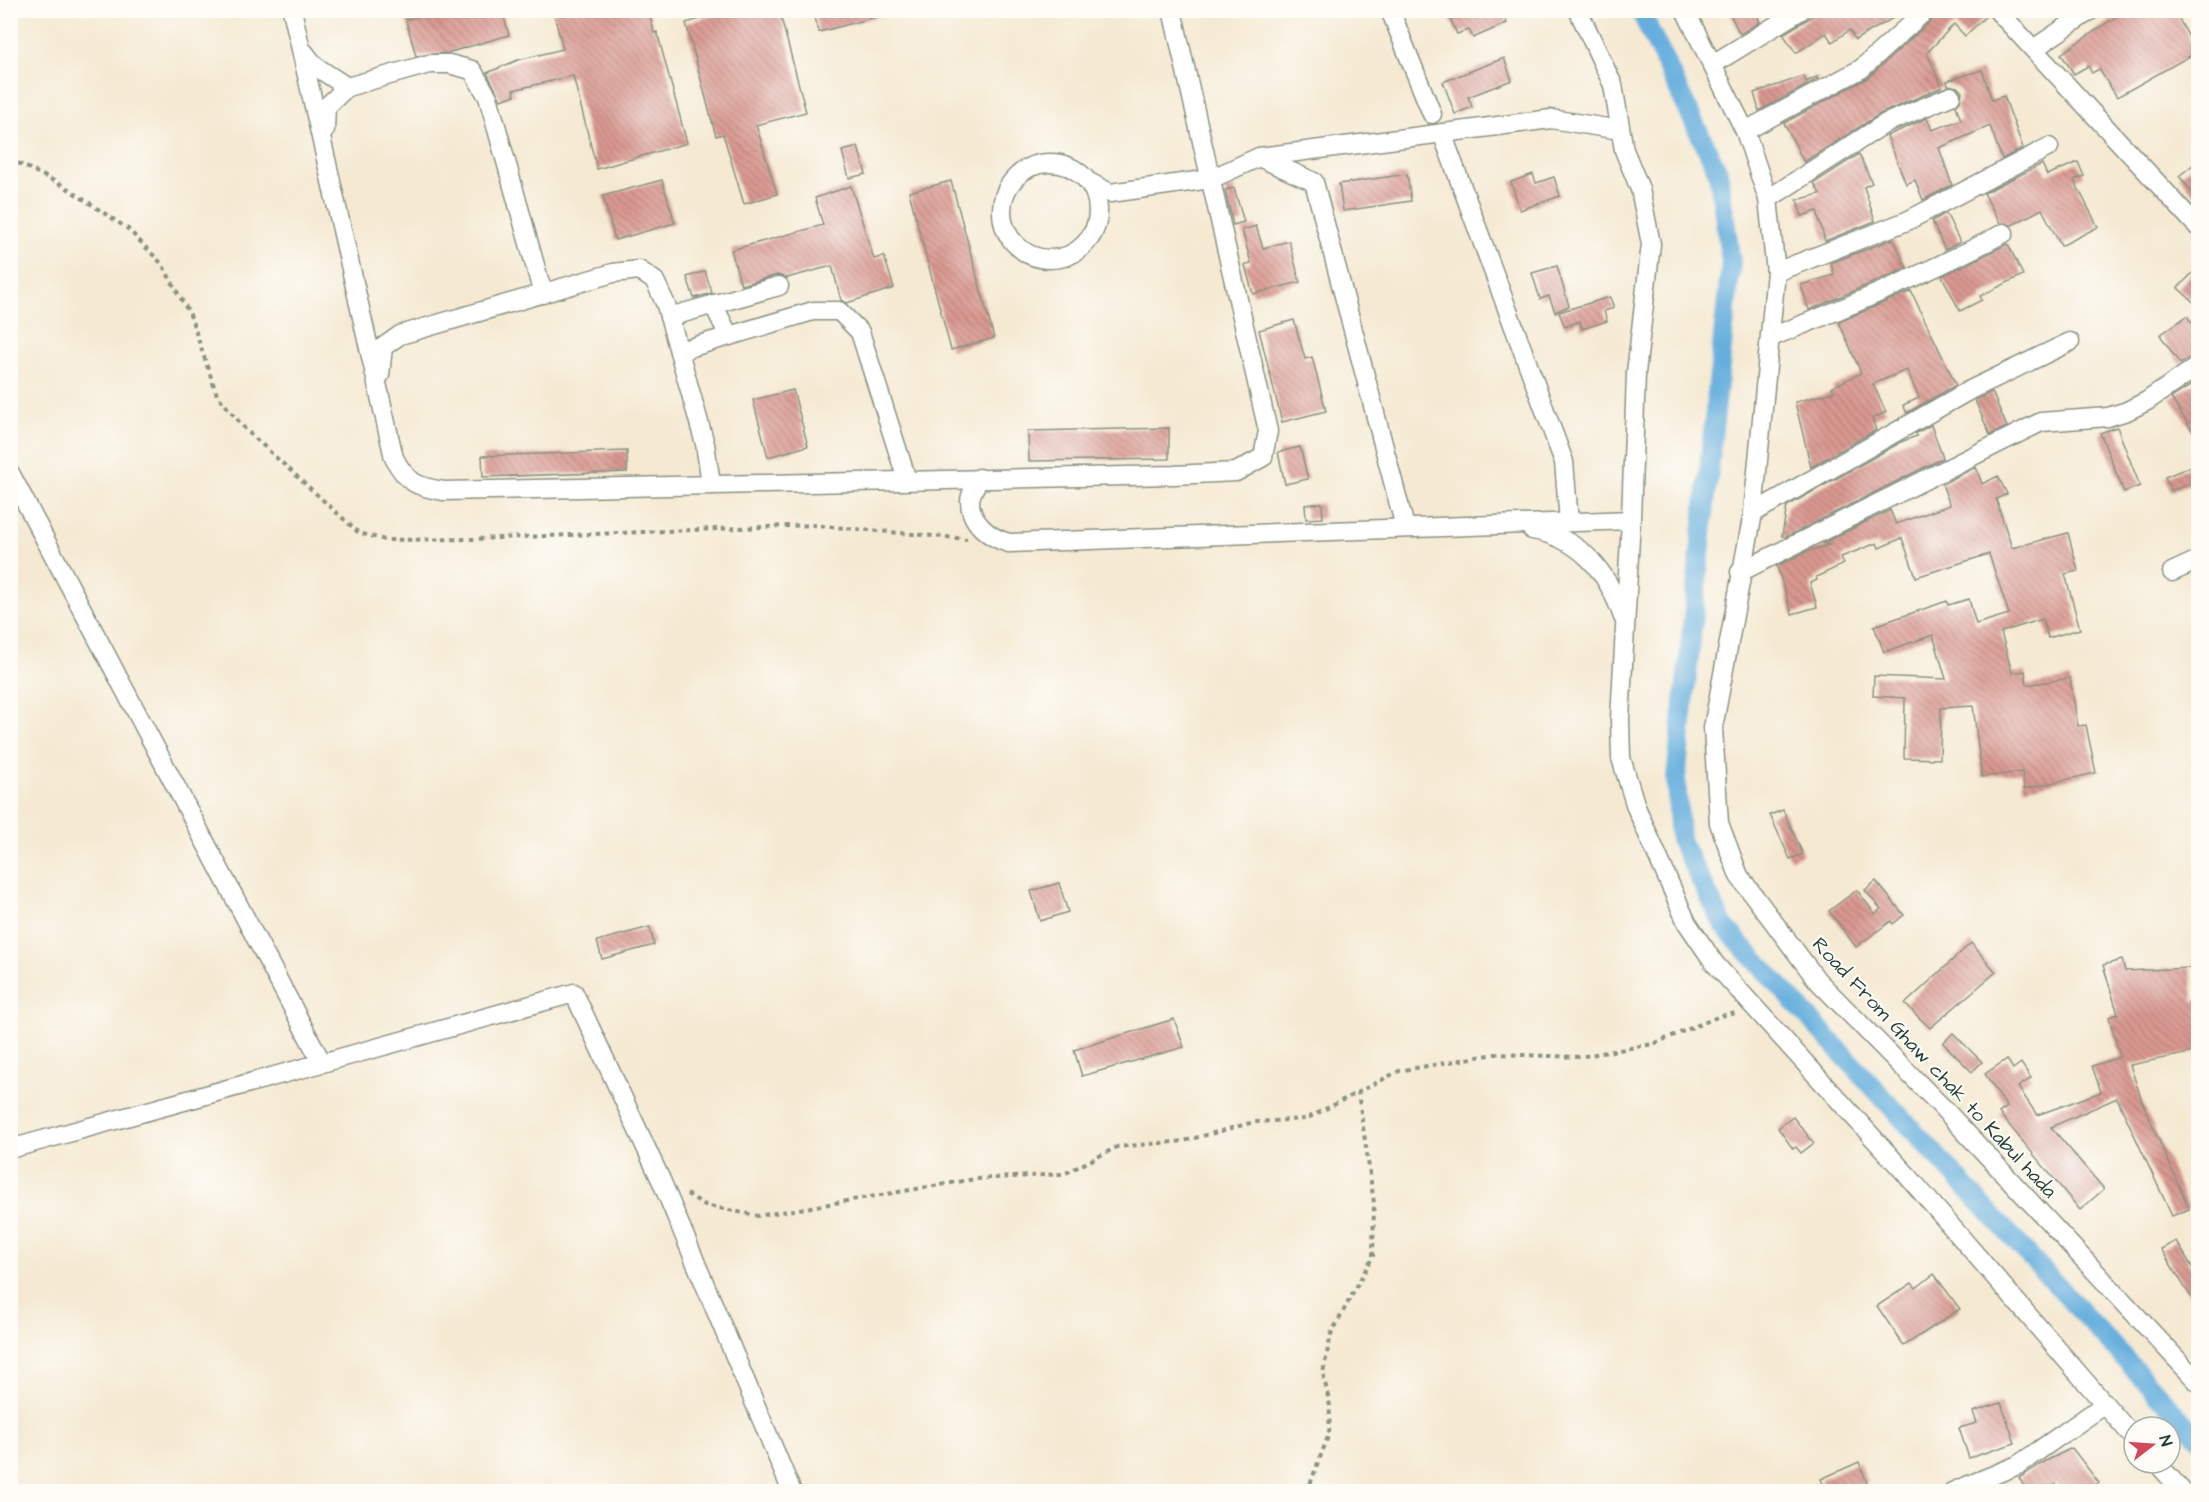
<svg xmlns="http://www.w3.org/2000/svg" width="2209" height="1502" font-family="'Architects Daughter',sans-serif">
  <defs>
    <pattern id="building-back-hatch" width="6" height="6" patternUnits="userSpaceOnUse" patternTransform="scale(1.5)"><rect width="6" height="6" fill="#da9991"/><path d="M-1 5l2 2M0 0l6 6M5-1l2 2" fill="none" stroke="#b07e77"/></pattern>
  </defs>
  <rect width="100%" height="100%" fill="#fdfcf7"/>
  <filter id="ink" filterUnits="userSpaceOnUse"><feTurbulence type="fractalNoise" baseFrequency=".0167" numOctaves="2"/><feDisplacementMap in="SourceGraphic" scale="12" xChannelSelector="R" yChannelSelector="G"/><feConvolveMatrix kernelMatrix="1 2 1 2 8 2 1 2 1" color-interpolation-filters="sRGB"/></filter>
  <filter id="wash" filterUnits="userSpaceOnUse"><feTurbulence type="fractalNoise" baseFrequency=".008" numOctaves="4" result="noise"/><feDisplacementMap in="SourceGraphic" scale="24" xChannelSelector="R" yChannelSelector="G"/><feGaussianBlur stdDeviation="1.35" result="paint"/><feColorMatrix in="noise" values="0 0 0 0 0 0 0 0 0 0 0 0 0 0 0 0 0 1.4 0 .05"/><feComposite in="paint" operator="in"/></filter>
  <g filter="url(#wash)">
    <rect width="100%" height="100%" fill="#f5e9d2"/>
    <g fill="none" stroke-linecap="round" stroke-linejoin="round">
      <path stroke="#65aedd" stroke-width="20" d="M1640,10L1718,172L1731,262L1676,778L1680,840L1724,926L2198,1438"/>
    </g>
    <g id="blocks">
      <g fill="url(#building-back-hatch)">
        <path d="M438,10H502L509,35L447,53L416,56L406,20Z"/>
        <path d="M553,10H649L654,33L657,32L687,143L597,169L573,76L513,90L515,95L501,100L487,73L518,60L563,49Z"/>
        <path d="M733,10H779L806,112L756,125L777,194L744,204L723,134L716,136L686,23Z"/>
        <path d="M813,10H880V16L819,32Z"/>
        <path d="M1446,10H1502L1507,23L1473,38L1469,30L1457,34Z"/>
        <path d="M1728,10H1755L1760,22L1740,34Z"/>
        <path d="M1823,10H1907L1855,40L1850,30L1832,42L1826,33L1796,53L1783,34Z"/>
        <path d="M1937,10H1986L1987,15L1965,36L1954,24L1927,53L1942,87L1880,114L1804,162L1784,123L1868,78L1934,18Z"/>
        <path d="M2126,10H2174L2197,52L2117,97L2099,69L2092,73L2088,66L2074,74L2061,54Z"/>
        <path d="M1504,58L1512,80L1468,97L1472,107L1455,114L1443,82Z"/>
        <path d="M1982,70L1992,100L2004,96L2023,148L2002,159L1990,126L1939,148L1952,185L1923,200L1915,180L1906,184L1887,136L1927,118L1932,130L1961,120L1956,106L1960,102L1962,92L1957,87L1948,85L1947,81Z"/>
        <path d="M1804,76L1806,82L1817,77L1818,79L1759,111L1754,93Z"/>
        <path d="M858,147L866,174L849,178L842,151Z"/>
        <path d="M1859,154L1872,183L1864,187L1875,221L1825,241L1817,211L1802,216L1797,200L1820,194L1814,183Z"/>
        <path d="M2199,160V200L2179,176Z"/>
        <path d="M2078,162L2084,176L2074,180L2098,227L2061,246L2042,209L2012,225L2000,223L1984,193L2042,164L2047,175Z"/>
        <path d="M1407,174L1411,201L1343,211L1339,184Z"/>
        <path d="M1533,174L1536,183L1554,177L1560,196L1520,210L1511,182Z"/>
        <path d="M662,180L675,223L615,240L603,196Z"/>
        <path d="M951,181L994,338L951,350L909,192Z"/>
        <path d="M851,186L874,259L884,256L894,288L847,303L841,300L832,266L787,278L777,275L741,285L731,250L823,225L815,198Z"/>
        <path d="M1234,188L1244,222L1233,225L1225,190Z"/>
        <path d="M1946,213L1960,242L1945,250L1932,221Z"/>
        <path d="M1256,226L1263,248L1289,241L1300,282L1253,294L1245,265L1251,263L1242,230Z"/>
        <path d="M1893,239L1907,268L1809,310L1801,285L1834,275L1831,263Z"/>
        <path d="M2008,244L2023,275L1980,296L1982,300L1960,311L1942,276Z"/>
        <path d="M1557,266L1569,306L1555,312L1549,296L1540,299L1532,273Z"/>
        <path d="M2199,266V307L2178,288Z"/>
        <path d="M705,271L712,293L694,298L687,277Z"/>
        <path d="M1911,291L1956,385L1907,413L1903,405L1919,398L1907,370L1873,384L1886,412L1872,419L1876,430L1811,467L1795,402L1834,392L1832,387L1861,373L1839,322Z"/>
        <path d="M1610,297L1614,308L1604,311L1607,321L1582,329L1580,321L1565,327L1559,312Z"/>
        <path d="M2187,316L2199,333V351L2180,364L2160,335Z"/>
        <path d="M1294,320L1305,359L1312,357L1326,411L1282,422L1259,330Z"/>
        <path d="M2199,380V441L2171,398Z"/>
        <path d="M793,390L808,446L768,457L753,400Z"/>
        <path d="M1992,392L2007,427L1990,435L1975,400Z"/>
        <path d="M1931,425L1943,458L1786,537L1782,536L1787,506L1903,441L1917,436L1916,433Z"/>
        <path d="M2117,427L2140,486L2124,492L2100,433Z"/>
        <path d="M1169,428V459L1029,461L1028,431Z"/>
        <path d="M1300,447L1308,479L1285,484L1278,452Z"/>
        <path d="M627,451V472L483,477L482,456Z"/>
        <path d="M2199,463V480L2171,491L2165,477Z"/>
        <path d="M1976,467L1982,484L1998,476L2007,494L1996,499L2012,548L2068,533L2078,571L2065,574L2080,629L2048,638L2043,619L2001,632L2012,673L2025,671L2027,685L2070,678L2078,726L2086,725L2096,773L2024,789L2022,772L1982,777L1973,706L1941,708L1940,759L1904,758L1905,698L1873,696L1874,676L1946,679L1933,635L1884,652L1874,626L1947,601L1948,605L1969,599L1976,624L2009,614L1989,554L1916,577L1902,538L1879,548L1877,543L1841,557L1844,564L1816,577L1817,580L1810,583L1817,607L1792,614L1777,566L1808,551L1829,545L1823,543L1890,510L1896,524L1950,505L1942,484Z"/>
        <path d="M1322,503L1323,518L1306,519L1305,505Z"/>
        <path d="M1783,810L1803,854L1790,859L1770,815Z"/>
        <path d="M1876,881L1904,915L1893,924L1891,921L1856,947L1829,911L1857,890L1875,914L1881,909L1865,890Z"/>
        <path d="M1059,883L1068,912L1040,921L1031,891Z"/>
        <path d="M650,927L654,945L602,959L597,941Z"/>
        <path d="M1971,943L1996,972L1930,1028L1905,1004Z"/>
        <path d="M2122,960L2125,971L2191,968L2193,1001L2199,1000V1051L2130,1065L2142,1101L2189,1209L2172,1216L2117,1098L2051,1127L2104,1189L2080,1210L1999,1113L2007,1107L1985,1074L2007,1059L2013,1069L2021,1063L2031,1078L2018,1087L2037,1115L2101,1092L2092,1066L2120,1057L2109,1017L2118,1014L2103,965Z"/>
        <path d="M1174,1019L1184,1047L1082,1076L1074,1050Z"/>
        <path d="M1953,1033L1982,1062L1972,1072L1943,1043Z"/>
        <path d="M1793,1117L1814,1143L1801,1153L1796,1147L1793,1149L1778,1128Z"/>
        <path d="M2176,1241L2199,1278V1310L2161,1249Z"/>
        <path d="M1934,1274L1960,1309L1904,1346L1877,1306L1912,1283L1916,1288Z"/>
        <path d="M2001,1403L2015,1443L1969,1458L1959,1428L1977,1423L1973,1412Z"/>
        <path d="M2072,1448L2099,1483L2083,1491H2059L2056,1484L2044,1491H2027L2019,1478L2044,1462Z"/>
        <path d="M1859,1462L1867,1483L1847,1491H1826L1821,1479Z"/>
      </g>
    </g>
  </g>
  <g filter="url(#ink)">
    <use href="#blocks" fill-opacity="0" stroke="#8a9383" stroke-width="1.5"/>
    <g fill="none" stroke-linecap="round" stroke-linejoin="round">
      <defs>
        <g id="minor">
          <path d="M292,10L394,458C407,483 417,487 444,491L1174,475L1236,472L1263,457L1268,431L1172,10"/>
          <path d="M1390,10L1432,114"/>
          <path d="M1578,10L1613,85L1624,150L1640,189L1651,244L1636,373L1631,520L1620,719L1621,758L1636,807L1687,923L1715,964L1907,1175L2134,1438"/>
          <path d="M1685,10L1745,131L1768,199L1776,272L1753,513L1713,728L1719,823L1739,876L1817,980L1942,1107L2198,1382"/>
          <path d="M1997,10L2198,227"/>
          <path d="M2035,48L2091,10"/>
          <path d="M304,52L315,66L347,87"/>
          <path d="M1713,64L1801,10"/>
          <path d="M325,130L326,107L347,87L429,64H449L472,70L488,97L543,294"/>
          <path d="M1745,131L1861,69L1926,10"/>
          <path d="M1442,133L1564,462L1569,522"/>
          <path d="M1261,158L1314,182L1405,527"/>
          <circle cx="1050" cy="211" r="48"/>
          <path d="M1089,182L1110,193L1211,179L1259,157L1551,119L1620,130"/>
          <path d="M1768,199L1886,123L1951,96"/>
          <path d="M1776,272L1907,221L2049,147"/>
          <path d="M713,304L729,336"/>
          <path d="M669,317L779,286"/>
          <path d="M1771,337C1851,306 1928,273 2004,233"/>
          <path d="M679,351L813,311H839L860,332L907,480"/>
          <path d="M380,375L383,347L400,335L613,273L639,270L655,281L666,305L705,444L711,483"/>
          <path d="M10,473L322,1063L574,993L661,1180L792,1492"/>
          <path d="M979,478C976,485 970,494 970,501C970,523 990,538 1009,543L1631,520"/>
          <path d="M1753,513L1970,390L2070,342"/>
          <path d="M1532,530C1581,538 1607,571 1623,617"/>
          <path d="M1740,572L2041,422L2108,417L2127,411L2147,401L2198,366"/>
          <path d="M2172,572L2198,560"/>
          <path d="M10,1149L322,1063"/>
          <path d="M2157,1463L2183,1492"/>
          <path d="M1952,1492L2018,1465L2104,1405"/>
        </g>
      </defs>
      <use href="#minor" stroke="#8a9383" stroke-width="21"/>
      <g stroke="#8a9383" stroke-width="4" stroke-dasharray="4.5 4.5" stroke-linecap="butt">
        <path d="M10,159L64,186L128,229L162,264L190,315L217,395L245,429L359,533L385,540L475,539L812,525L967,539"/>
        <path d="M687,1194L705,1205L758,1216L975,1179L1064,1174L1117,1147L1184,1141L1254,1122L1306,1119L1399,1071L1495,1054L1579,1057L1653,1044L1720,1016L1738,1013"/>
        <path d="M1307,1492L1329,1434L1330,1406L1323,1373L1331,1334L1373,1256L1374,1203L1358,1092"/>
      </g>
      <use href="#minor" stroke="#fff" stroke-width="18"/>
    </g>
  </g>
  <g text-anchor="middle" stroke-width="4.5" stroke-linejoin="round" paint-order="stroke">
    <g font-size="20" fill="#1f3d34" stroke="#fdfcf7">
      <text transform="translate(1935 1067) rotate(47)" y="7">Road From Ghaw chak to Kabul hada</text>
    </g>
  </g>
  <rect width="2209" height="1502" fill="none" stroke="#fdfcf7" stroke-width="36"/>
  <g transform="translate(2152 1445) rotate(73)"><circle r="28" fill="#fdfcf7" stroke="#a4b0a9" stroke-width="1.5"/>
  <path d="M0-4.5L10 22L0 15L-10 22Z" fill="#d1495b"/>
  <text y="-9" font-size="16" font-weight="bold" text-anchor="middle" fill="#1f3d34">N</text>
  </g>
</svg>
